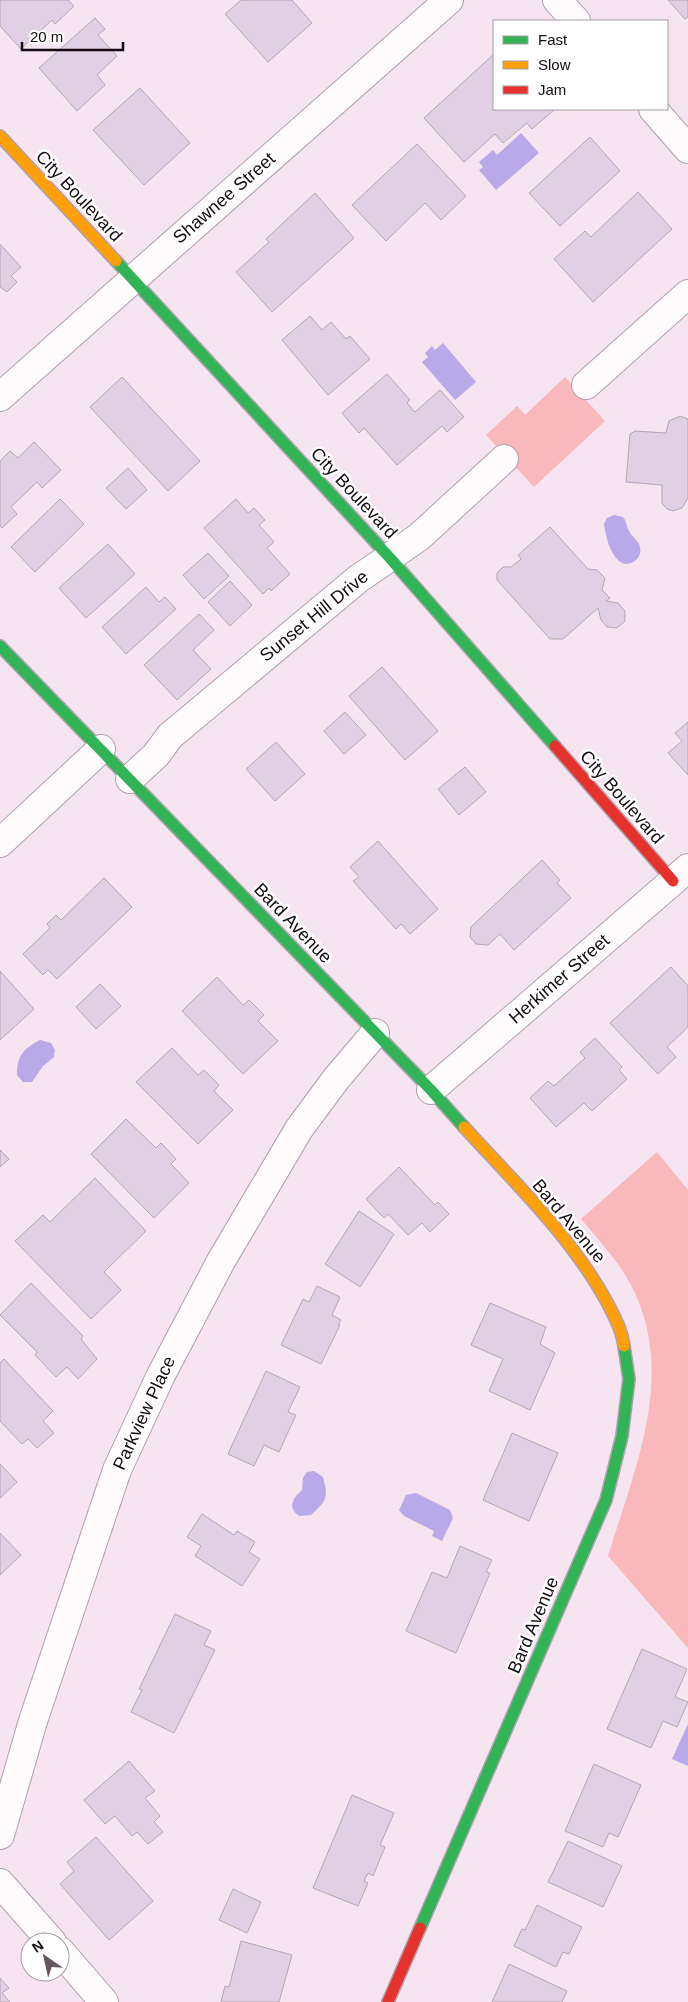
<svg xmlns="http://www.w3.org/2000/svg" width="688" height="2002" font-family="Helvetica,sans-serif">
  <rect width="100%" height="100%" fill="#f6e4f0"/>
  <g fill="#f9b9bc">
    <path d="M565,377L605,421L534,487L486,435L517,406L525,415Z"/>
    <path d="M657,1152L688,1190V1648L608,1556C637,1462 682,1362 622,1270C610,1252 595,1236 581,1219Z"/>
  </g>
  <g fill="#b8aae8">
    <path d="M521,133L539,153L496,190L479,170L483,167L479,162L493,150L497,155Z"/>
    <path d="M443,343L476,382L455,400L422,362L428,357L425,353L432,346L435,350Z"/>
    <path d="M614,515L623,517C627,522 626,526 629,531C632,537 639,541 640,547C643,559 628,570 618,560C609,551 606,537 604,524L607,518Z"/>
    <path d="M40,1040L51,1043L55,1050L54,1057L43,1066L32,1082H23L17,1075C17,1056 23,1049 40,1040Z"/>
    <path d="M314,1471L323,1477C329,1498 326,1501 311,1515L299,1516C287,1507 293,1498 302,1490L303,1478L307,1472Z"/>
    <path d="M416,1493L450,1510L453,1518L442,1541L432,1536L434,1531L404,1516L399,1510L406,1495Z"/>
    <path d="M688,1724V1766L672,1759Z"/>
  </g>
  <g fill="#e1cfe4" stroke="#b3a8b2">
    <path d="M0,0H68L74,6L55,24L52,20L21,49L0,26Z"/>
    <path d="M241,0H292L312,23L268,62L225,14Z"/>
    <path d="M668,0H688V17L685,19Z"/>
    <path d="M95,18L105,29L98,35L117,56L97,75L105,85L77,111L39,68Z"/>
    <path d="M494,54V109H555L532,129L527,123L503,143L495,134L464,162L424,118Z"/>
    <path d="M140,88L190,143L144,185L93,130Z"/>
    <path d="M590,137L620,171L560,226L529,193Z"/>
    <path d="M417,144L466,196L441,220L425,203L386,241L352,205Z"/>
    <path d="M638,192L672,229L593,302L554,259L585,231L591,237Z"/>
    <path d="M315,193L354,238L272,312L236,272L269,242L266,239Z"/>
    <path d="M0,244L21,267L11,276L17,282L7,292L0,287Z"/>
    <path d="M310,316L322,330L331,322L346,339L350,336L370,359L328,395L282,340Z"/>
    <path d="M387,374L410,400L407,403L415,412L440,390L464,417L447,432L442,426L397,465L364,428L359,433L342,413Z"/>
    <path d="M122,377L200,461L168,491L90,407Z"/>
    <path d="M680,416L688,419V498L682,508L673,511L667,509L662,503V485L626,482L630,434L635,431L666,433L669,421Z"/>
    <path d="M34,442L61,470L42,488L37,482L11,507L17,514L2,528L0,526V461L10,451L18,458Z"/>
    <path d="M128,468L147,490L126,509L106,488Z"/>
    <path d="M60,499L84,524L35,572L11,547Z"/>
    <path d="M236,499L248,513L254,508L265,520L259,525L274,542L267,548L290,574L271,591L269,588L263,594L204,528Z"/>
    <path d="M550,527L588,569L597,570L605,578L602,590L610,598L606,601L618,603L625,611V621L617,628L607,627L601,620L598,608L563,639H550L497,580V573L503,567H511L521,559L518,555Z"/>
    <path d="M108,544L135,574L86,618L59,588Z"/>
    <path d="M208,553L229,576L204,599L183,575Z"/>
    <path d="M230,581L252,605L230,626L208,602Z"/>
    <path d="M146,587L159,602L165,597L176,609L126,654L102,627Z"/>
    <path d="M199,614L214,630L193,650L211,669L177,700L144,665Z"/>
    <path d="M382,667L438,731L405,760L349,696Z"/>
    <path d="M345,712L366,735L344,754L324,731Z"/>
    <path d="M688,722V775L668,753L682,741L675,733Z"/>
    <path d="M276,742L305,774L275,801L246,769Z"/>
    <path d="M465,767L486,792L459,815L438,789Z"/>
    <path d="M378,841L438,909L410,934L401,924L396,929L353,881L359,877L350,867Z"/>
    <path d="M542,860L560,880L557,883L571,898L514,950L500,934L488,945L476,944L470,937L471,927Z"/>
    <path d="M104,878L132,907L57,979L48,970L43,975L23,954L50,928L47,924L56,915L61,920Z"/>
    <path d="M671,967L688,986V1027L667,1047L676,1057L658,1074L610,1023Z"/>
    <path d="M0,971L34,1009L0,1040Z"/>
    <path d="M217,977L243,1005L249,1000L264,1015L258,1021L278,1041L243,1074L182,1011Z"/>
    <path d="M100,984L121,1006L96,1029L76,1007Z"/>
    <path d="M595,1038L622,1067L619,1070L627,1079L592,1111L584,1103L556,1127L530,1098L548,1081L554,1086L585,1058L580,1052Z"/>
    <path d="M172,1048L198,1075L204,1070L219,1085L214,1091L233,1110L198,1144L136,1082Z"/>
    <path d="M126,1119L156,1148L161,1143L176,1159L171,1164L189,1183L154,1218L91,1154Z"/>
    <path d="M0,1150L9,1159L0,1167Z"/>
    <path d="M399,1167L435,1205L438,1202L449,1214L430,1232L422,1223L408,1235L388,1214L384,1218L366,1199Z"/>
    <path d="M95,1178L146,1231L104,1272L121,1290L91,1319L15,1241L43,1215L50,1222Z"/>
    <path d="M359,1211L394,1234L360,1287L325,1264Z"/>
    <path d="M31,1283L83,1336L81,1339L97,1359L78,1379L67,1367L56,1377L35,1355L37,1352L0,1315Z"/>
    <path d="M317,1286L340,1297L332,1315L341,1320L338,1325H340L321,1364L281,1345L303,1299L309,1302Z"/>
    <path d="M490,1303L546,1327L540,1344L555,1353L530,1410L489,1391L503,1359L471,1345Z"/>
    <path d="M4,1359L53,1411L43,1421L54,1433L37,1448L28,1439L22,1444L0,1421V1363Z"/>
    <path d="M266,1371L300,1387L288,1412L296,1415L279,1452L264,1445L254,1466L228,1454Z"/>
    <path d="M512,1433L558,1453L529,1521L483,1500Z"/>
    <path d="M0,1464L17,1482L0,1498Z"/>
    <path d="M202,1514L234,1535L237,1531L255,1542L249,1552L260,1559L242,1586L195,1556L201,1546L187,1537Z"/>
    <path d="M0,1533L21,1555L0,1575Z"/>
    <path d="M460,1546L492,1560L486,1572L490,1573L456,1653L406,1631L432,1572L447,1578Z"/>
    <path d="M175,1614L211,1631L204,1645L215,1650L174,1733L131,1712L142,1690L139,1689Z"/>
    <path d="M642,1649L687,1669L675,1697L688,1702L677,1727L663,1721L651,1748L607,1729Z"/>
    <path d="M129,1761L155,1791L145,1798L160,1816L154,1822L163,1832L148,1844L137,1832L132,1836L115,1816L105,1824L84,1800Z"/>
    <path d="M594,1764L641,1785L618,1837L609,1833L603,1847L565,1831Z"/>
    <path d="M352,1795L394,1813L380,1845L385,1847L373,1876L368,1873L364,1881L368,1883L358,1906L313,1888Z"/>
    <path d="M96,1837L153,1901L109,1940L60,1884L74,1871L67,1862Z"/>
    <path d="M568,1841L622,1866L603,1907L548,1882Z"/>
    <path d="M233,1889L261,1902L247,1933L219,1920Z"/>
    <path d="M537,1905L582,1927L569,1954L563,1952L556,1967L514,1946L522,1929L525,1930Z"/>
    <path d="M241,1941L292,1955L279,2002H221L225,1986L229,1987Z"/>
    <path d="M509,1964L567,1991L562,2002H492Z"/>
    <path d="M0,1978L9,1988L2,1993L10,2002H0Z"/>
  </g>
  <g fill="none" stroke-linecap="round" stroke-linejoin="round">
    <defs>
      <g id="street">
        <path d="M557,0L576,21"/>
        <path d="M653,109L688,149"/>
        <path d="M586,385L688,294"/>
        <path d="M0,397L449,0"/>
        <path d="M130,779L156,755L170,736L358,579L419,537L504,459"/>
        <path d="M0,843L101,749"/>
        <path d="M431,1090L688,868"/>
        <path d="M0,1835L33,1721L117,1470L161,1375L221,1261L299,1129L336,1079L375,1033"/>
        <path d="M0,1883L52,1942"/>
        <path d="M60,1951L104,2002"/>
      </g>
      <g id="fast">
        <path d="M116,261L390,558L555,746"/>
        <path d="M0,646L431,1090L464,1127"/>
        <path d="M420,1928L606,1500L622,1436L629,1379L624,1346"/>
      </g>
      <g id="slow">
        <path d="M0,136L116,261"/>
        <path d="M464,1127C514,1182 572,1237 608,1304C615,1318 622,1330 624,1346"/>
      </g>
      <g id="jam">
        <path d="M555,746L673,881"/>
        <path d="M388,2002L420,1928"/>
      </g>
    </defs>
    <use href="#street" stroke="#aea1ab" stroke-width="30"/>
    <use href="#fast" stroke="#aea1ab" stroke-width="14"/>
    <use href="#slow" stroke="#aea1ab" stroke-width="14"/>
    <use href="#jam" stroke="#aea1ab" stroke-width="14"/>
    <use href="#street" stroke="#fefbfd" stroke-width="28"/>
    <use href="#fast" stroke="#30b455" stroke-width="11"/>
    <use href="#slow" stroke="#ff9f0a" stroke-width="11"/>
    <use href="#jam" stroke="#e5322d" stroke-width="11"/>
  </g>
  <g text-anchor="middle" stroke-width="5" stroke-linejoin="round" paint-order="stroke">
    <g font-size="18" fill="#150b12" stroke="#fff">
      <text transform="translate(79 196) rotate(47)" y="6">City Boulevard</text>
      <text transform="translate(224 198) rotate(-41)" y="6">Shawnee Street</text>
      <text transform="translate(354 493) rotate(47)" y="6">City Boulevard</text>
      <text transform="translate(314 616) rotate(-39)" y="6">Sunset Hill Drive</text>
      <text transform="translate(622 797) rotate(49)" y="6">City Boulevard</text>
      <text transform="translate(293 923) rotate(46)" y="6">Bard Avenue</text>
      <text transform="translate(559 979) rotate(-41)" y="6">Herkimer Street</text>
      <text transform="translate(569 1221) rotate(50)" y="6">Bard Avenue</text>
      <text transform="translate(144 1413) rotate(-65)" y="6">Parkview Place</text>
      <text transform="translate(533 1625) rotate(-67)" y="6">Bard Avenue</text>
    </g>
  </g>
  <rect x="493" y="20" width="175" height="90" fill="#ffffff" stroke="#a19da0"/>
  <rect x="503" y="36" width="25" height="8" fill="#30b455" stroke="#a19da0"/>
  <text x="538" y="45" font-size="15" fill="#150b12">Fast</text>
  <rect x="503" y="61" width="25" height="8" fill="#ff9f0a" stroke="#a19da0"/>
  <text x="538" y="70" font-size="15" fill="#150b12">Slow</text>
  <rect x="503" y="86" width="25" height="8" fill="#e5322d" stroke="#a19da0"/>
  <text x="538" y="95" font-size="15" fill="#150b12">Jam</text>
  <g transform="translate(45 1957) rotate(326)"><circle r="24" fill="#ffffff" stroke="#a19da0"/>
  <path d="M0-4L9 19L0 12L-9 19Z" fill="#645760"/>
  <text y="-8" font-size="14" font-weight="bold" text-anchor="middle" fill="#150b12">N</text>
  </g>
  <path d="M22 42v8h101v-8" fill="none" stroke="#150b12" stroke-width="2.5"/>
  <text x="30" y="42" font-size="15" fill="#150b12" stroke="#ffffff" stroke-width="4" paint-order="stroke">20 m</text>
</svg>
